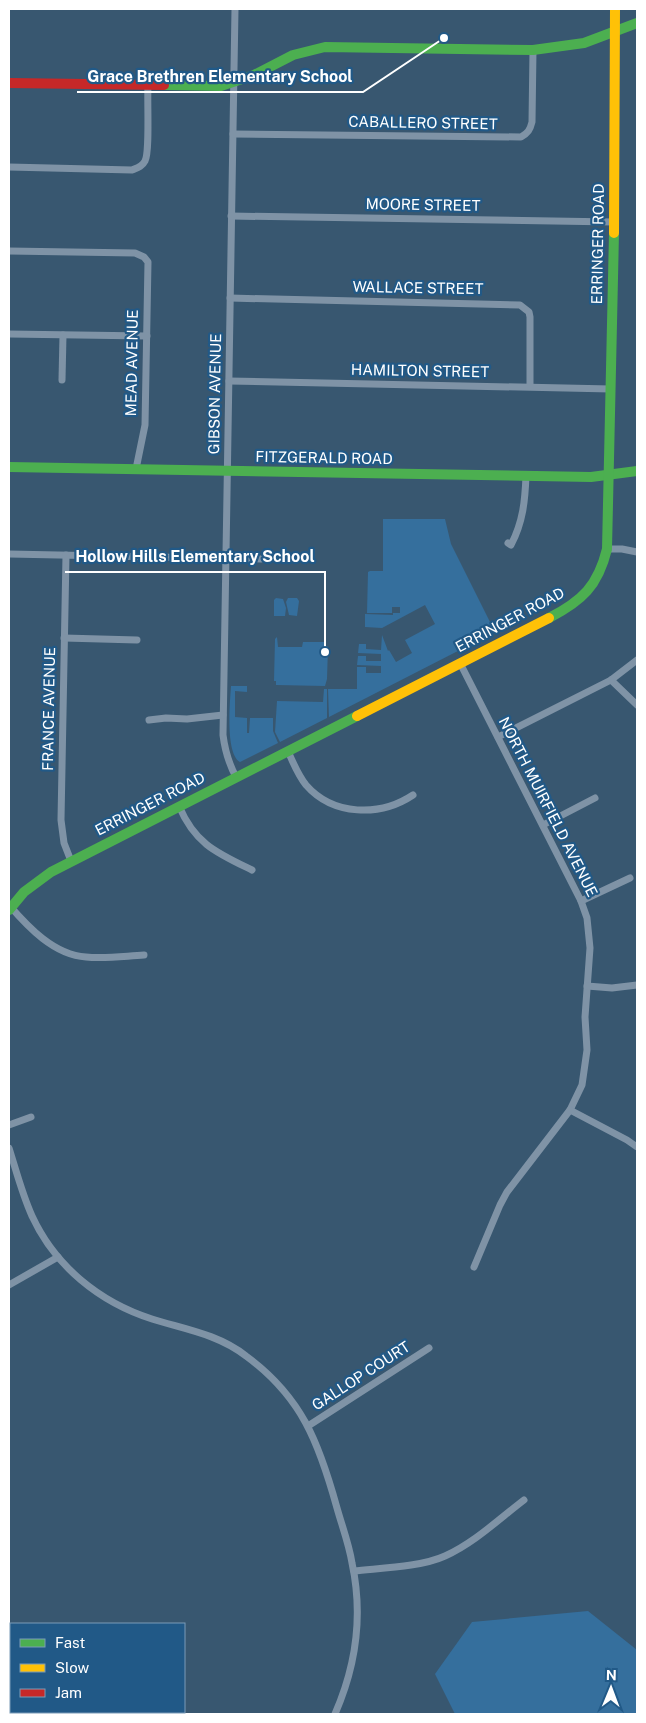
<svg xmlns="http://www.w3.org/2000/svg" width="646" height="1723" font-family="'Public Sans',sans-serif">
  <rect width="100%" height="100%" fill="#385770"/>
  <g fill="#356f9d">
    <path d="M383,519H445L451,544L495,632L329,717L328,689H357V667H366V673H381V666L357,665L358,656H366V661H381V654L358,653L359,644H366V649L381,650L382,635L388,651L389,650L396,662L412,653L405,640L435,624L425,605L382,628L365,627V614L393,615V613H400V607H392V613H367L368,572L370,571H383Z"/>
    <path d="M276,598L283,599L286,608L285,616H274V600Z"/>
    <path d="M288,598H297L299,601L297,616L289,615L286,602Z"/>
    <path d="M277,637L278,647H302L303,642H326V646L328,647L327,679L325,686L276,685V681H274L275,639Z"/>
    <path d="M231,686H247V692L235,691V717L247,718V733H249L250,718H273V731L278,743L240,762C225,754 230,702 231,686Z"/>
    <path d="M324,689H327V718L280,742L275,732L277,701L323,702Z"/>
    <path d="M588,1611L637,1650V1714H455L435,1674L472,1622Z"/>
  </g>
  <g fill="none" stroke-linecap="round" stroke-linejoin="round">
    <g stroke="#7f93a6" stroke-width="7">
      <path d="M235,9L223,735C225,751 229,764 236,777"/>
      <path d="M233,134L521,137C528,133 530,130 532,122L533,50"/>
      <path d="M9,167L132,170C137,168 142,167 145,161C150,152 147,100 148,86"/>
      <path d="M231,216L614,222"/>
      <path d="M9,251L135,253L144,257L148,262L145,425L136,469"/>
      <path d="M230,298L520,305L529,312L530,317V386"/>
      <path d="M9,334L147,336"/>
      <path d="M62,380L63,335"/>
      <path d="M229,381L611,389"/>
      <path d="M508,543L511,545C523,522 525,501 526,476"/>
      <path d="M607,549H622L637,552"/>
      <path d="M9,554L261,559"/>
      <path d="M66,555L61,820L64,843L71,861"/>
      <path d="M64,638L137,640"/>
      <path d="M460,663L581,901L587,918L590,948L585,1017L587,1050L582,1085L570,1110L507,1192L500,1205L474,1267"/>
      <path d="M611,680L637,705"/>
      <path d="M149,720L166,718L187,719L223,715"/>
      <path d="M498,737L611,680L637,660"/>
      <path d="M288,751C293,763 298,775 306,785C333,816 380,817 413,795"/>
      <path d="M179,806C195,844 217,853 252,870"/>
      <path d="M543,825L595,798"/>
      <path d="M581,901L630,878"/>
      <path d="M9,905C28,927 54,955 86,957C105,959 125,956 144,955"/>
      <path d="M587,986L612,988L637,985"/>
      <path d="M570,1110L627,1140L637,1147"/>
      <path d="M9,1125L31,1117"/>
      <path d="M9,1148C16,1170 22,1194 32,1216C55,1266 99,1302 152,1319C184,1329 218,1334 246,1356C302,1397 319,1443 337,1508C342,1526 349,1544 352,1563C363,1614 356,1666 335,1714"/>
      <path d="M9,1285L58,1257"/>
      <path d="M308,1426L429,1348"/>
      <path d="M354,1571C381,1568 421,1567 445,1556C474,1543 499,1519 524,1500"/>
    </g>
    <g stroke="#4caf50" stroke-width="10">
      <path d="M164,85L221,86L254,75L293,55L325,47L533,50L584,43L637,23"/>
      <path d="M9,467L591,477L637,471"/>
      <path d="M549,618C582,601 598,586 607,549L614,233"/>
      <path d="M9,910L24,892L51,872L357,716"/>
    </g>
    <g stroke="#ffc107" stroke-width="10">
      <path d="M614,233L615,9"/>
      <path d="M357,716L549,618"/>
    </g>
    <path stroke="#c62828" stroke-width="10" d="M9,83L164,85"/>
  </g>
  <g text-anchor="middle" stroke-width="4.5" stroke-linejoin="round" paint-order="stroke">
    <g font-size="15" fill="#fff" stroke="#215987">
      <text transform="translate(423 123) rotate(1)" y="5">CABALLERO STREET</text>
      <text transform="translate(423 205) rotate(1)" y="5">MOORE STREET</text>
      <text transform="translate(598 244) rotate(-89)" y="5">ERRINGER ROAD</text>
      <text transform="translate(418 288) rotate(1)" y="5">WALLACE STREET</text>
      <text transform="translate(132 363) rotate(-89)" y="5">MEAD AVENUE</text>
      <text transform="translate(420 371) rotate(1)" y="5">HAMILTON STREET</text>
      <text transform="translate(215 394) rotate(-89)" y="5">GIBSON AVENUE</text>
      <text transform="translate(324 458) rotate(1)" y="5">FITZGERALD ROAD</text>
      <text transform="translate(510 620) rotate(-28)" y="5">ERRINGER ROAD</text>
      <text transform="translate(49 709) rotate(-89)" y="5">FRANCE AVENUE</text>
      <text transform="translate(150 804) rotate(-27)" y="5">ERRINGER ROAD</text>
      <text transform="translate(548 807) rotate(63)" y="5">NORTH MUIRFIELD AVENUE</text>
      <text transform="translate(361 1376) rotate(-33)" y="5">GALLOP COURT</text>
    </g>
  </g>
  <path fill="none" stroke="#fff" stroke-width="2" d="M444 38L363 92H77M325 652L325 572H65"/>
  <g fill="#fff" stroke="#215987" stroke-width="2">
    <circle cx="444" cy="38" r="5"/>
    <circle cx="325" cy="652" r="5"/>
  </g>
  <g font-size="16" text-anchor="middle" font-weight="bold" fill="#fff" stroke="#215987" stroke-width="4.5" stroke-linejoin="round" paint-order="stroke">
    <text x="220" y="82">Grace Brethren Elementary School</text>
    <text x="195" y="562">Hollow Hills Elementary School</text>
  </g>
  <rect width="646" height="1723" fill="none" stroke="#ffffff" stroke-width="20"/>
  <rect x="10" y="1623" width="175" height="90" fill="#215987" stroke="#7a9bb7"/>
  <rect x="20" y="1639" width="25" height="8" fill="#4caf50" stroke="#7a9bb7"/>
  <text x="55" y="1648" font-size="15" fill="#ffffff">Fast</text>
  <rect x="20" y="1664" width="25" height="8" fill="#ffc107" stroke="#7a9bb7"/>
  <text x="55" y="1673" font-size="15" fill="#ffffff">Slow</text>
  <rect x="20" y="1689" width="25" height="8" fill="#c62828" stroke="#7a9bb7"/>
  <text x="55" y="1698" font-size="15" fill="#ffffff">Jam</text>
  <g transform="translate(611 1688) rotate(1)" stroke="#215987" stroke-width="4" paint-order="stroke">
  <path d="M0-4L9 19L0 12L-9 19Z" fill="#ffffff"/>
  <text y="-8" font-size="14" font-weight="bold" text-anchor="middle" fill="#ffffff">N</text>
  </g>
</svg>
